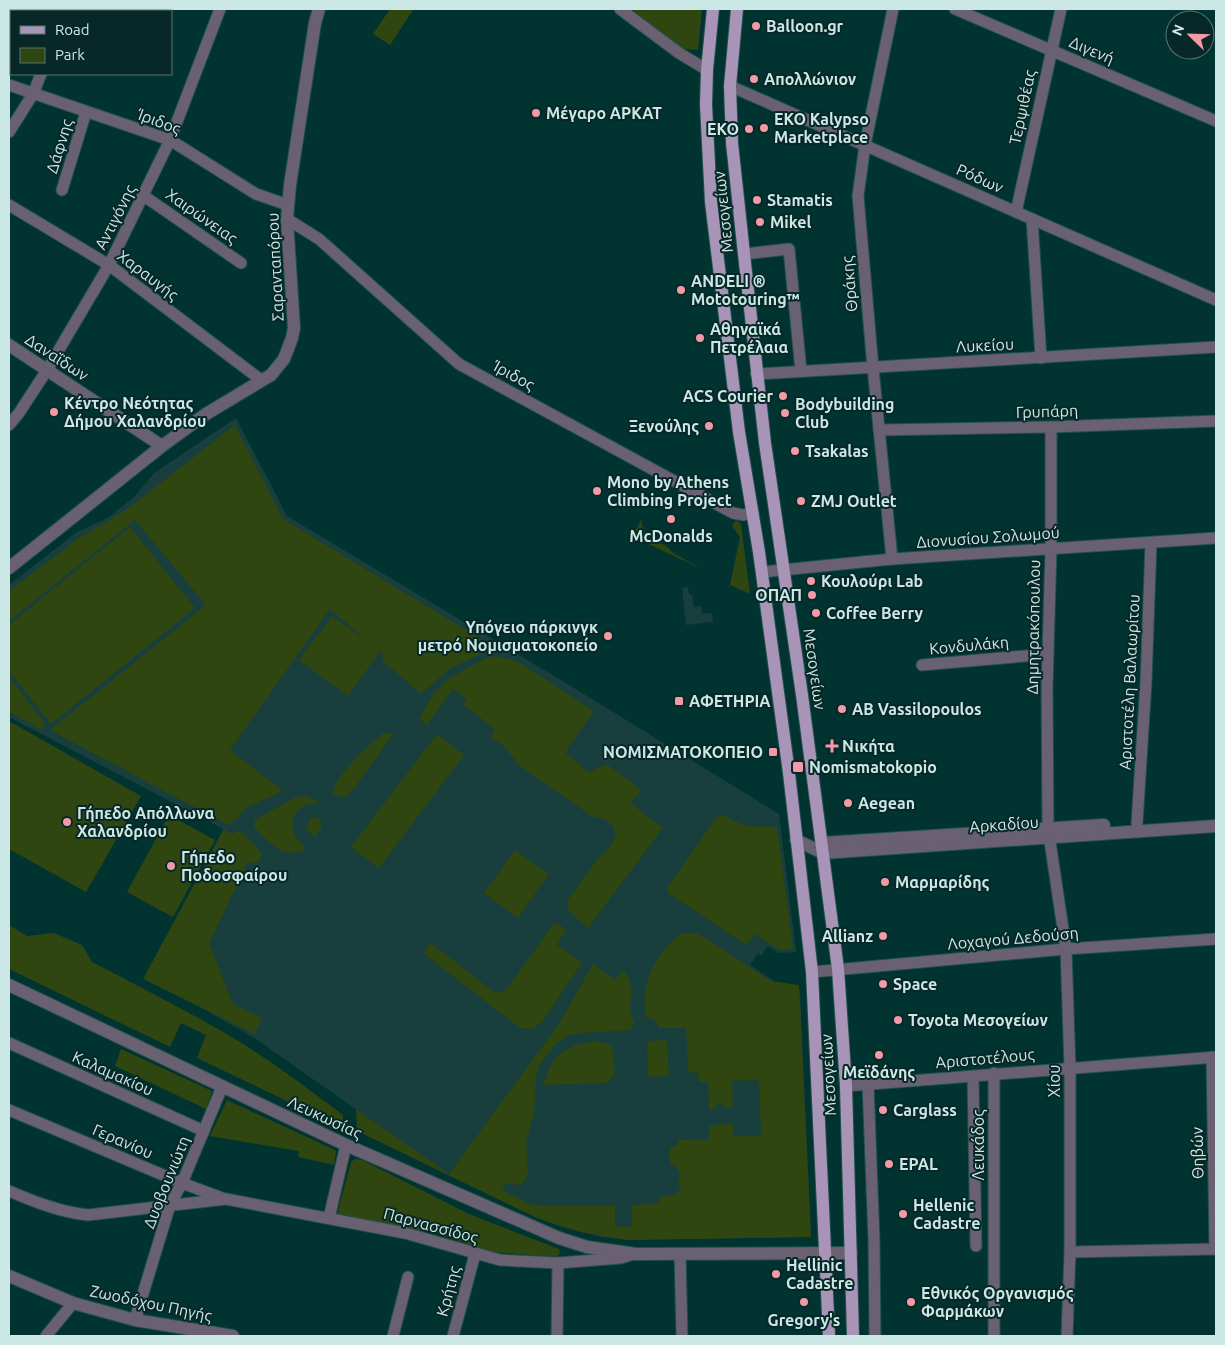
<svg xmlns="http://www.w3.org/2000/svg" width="1225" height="1345" font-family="Ubuntu,sans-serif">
  <rect width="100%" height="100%" fill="#013331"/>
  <g fill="#183f3d">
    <path d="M236,418L287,516L566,683L779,814L796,952L779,953L768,946L761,956L758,953L750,965L791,992L800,991L811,1237L628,1240L601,1237L559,1226L537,1218L449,1175L256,1039L147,977L223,829L9,717V585L77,532L109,517L134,497L154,473Z"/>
    <path d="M688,587L689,595H692L694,607L701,606L702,614L712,613L713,622L686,625L682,588Z"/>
  </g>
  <g fill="#2f4610">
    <path d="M390,9L413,10L390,45L373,34Z"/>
    <path d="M631,9H702L698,50L683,49Z"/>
    <path d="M235,425L283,519L484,641L485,652L449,669L421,694L381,659L384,655L380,652L348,696L299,660L332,616L371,644L330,609L230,750L283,791L247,807L239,817L228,825L50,730L206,605L135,520L9,621V591L79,538L126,510Z"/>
    <path d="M642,519V525L646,535L666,546L673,553L704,570L642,541L645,537L635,531Z"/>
    <path d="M736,520L741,524L750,594L730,585L740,537L732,526Z"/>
    <path d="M130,527L195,608L51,724L9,671V625Z"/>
    <path d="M496,656L513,660L523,665L594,711L568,748L566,754L589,772L607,764L640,789V792L630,803L663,828L588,928L568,910L567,901L600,856C610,849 623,834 609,822C605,818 595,818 590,815L520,766L503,745L490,738L495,729L463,704L467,699L453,689L427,725L419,719L433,694L448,679L486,658Z"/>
    <path d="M9,677L45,724L42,730L9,712Z"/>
    <path d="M9,721L141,796L86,892L9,849Z"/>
    <path d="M383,733H394L350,794L343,797L333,794C331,779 371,744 383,733Z"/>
    <path d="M437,734L464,755L379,868L351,847Z"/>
    <path d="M306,796L320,803C315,803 309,803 304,806C293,811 289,826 296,837C299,842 303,843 305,849C285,861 268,841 254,827L255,820L296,797Z"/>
    <path d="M169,815L215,840L173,917L127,892Z"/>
    <path d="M723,815L745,826L777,827L793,949L780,950L755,934L746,945L668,893L667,888L716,818Z"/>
    <path d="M315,817L319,819L322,826L315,837L306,828L310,819Z"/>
    <path d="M224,829L233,834L239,830L256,846L262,855L258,862L254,863L248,862L209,943L233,1004L262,1018L255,1034L143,979Z"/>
    <path d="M515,850L549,874L518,918L484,893Z"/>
    <path d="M556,923L560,925L566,930L557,945L582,963L543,1021L533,1029L520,1028L423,953L431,943L493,991L501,993L507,989L551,927Z"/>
    <path d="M9,925L27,936L54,933L82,945L92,962C142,988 192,1013 240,1042C275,1064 310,1090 343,1115V1128L197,1058L206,1035L181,1023L170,1047L9,969Z"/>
    <path d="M683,933L699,934L771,981L799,985L811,1237L628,1240L580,1232L537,1218L357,1131L356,1109L449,1174L559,1024L593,964L615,980L623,970C641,992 623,1003 634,1020V1024L631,1030L581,1033L566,1036L556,1044L543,1060L538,1068L536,1078L534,1113L526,1143L528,1174L523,1183L517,1185L506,1183L502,1190L529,1204L544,1206H615V1226L632,1227V1206L659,1202L661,1196C670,1197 676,1195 682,1188L677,1185C682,1176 679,1168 670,1163V1147L678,1146V1140L709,1139V1125L733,1124L734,1136L761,1135L759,1080L732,1081L733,1108H726L719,1103L715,1107L714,1110H709L708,1082H699L698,1073L688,1072L686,1028H658L657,1021L646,1017C639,986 656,950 683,933Z"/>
    <path d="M665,1040L667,1041L669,1074L667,1076L651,1077L648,1076L647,1044L649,1041Z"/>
    <path d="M596,1041L606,1043L612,1046L615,1073L608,1083L543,1085C553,1052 565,1046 596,1041Z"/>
    <path d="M121,1049L212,1091L206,1109L115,1066Z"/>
    <path d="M227,1100L335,1150L336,1152L334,1165L298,1157L299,1151L210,1136Z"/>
    <path d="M355,1159L362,1160L469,1214L559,1249L560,1254L555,1257L491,1252L438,1234L337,1214L351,1162Z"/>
  </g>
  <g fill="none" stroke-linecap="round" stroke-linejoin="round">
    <defs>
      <g id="minor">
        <path d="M620,9L679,53L707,70"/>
        <path d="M955,9L1216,121"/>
        <path d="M65,11V9"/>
        <path d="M9,85L170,140L256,194L288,205"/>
        <path d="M730,86L1216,300"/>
        <path d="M9,132L33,94L41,74"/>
        <path d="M62,190L86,112"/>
        <path d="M144,196L241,263"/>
        <path d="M9,205L109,265L261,380"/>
        <path d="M1016,212L1061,9"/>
        <path d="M287,219L319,239L459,364L733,513L743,515L753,513"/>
        <path d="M1032,219L1041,358"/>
        <path d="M744,254L789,249L801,371"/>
        <path d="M756,374L1216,347"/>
        <path d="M9,425L19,413L47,370L109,265L170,140L220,9"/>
        <path d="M1051,427V549L1047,686L1048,828L1066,949L1070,1068V1252L1067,1336"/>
        <path d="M879,430L1051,427L1216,421"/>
        <path d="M892,559L873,368L858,196L865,145L893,9"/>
        <path d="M762,572L892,559L1216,538"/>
        <path d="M922,665L1048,654"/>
        <path d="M1137,823L1146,682L1151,543"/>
        <path d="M812,972L1066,949L1216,939"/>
        <path d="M9,1043L204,1131"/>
        <path d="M1212,1057L1215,1249"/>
        <path d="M994,1073V1336"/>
        <path d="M973,1076L976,1246"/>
        <path d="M868,1084L874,1240L875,1336"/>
        <path d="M846,1086L1216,1057"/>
        <path d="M9,1110L182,1183L222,1198"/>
        <path d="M9,1191C35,1202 60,1212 88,1215L226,1199L405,1233L500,1260L558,1263L621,1258L634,1254"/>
        <path d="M329,1218L346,1145"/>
        <path d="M1070,1252L1216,1249"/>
        <path d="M680,1254L682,1336"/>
        <path d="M135,1320L170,1205L182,1183L222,1087"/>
        <path d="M46,1336L73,1303"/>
        <path d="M393,1336L408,1277"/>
        <path d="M453,1336L475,1254"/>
        <path d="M557,1336L558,1263"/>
      </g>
      <g id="tertiary">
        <path d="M9,345L162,446"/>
        <path d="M9,568L162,446L206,414L271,375L284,359L292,338L294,328L287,219L290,185L315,23L319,9"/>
        <path d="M796,840L823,853L1216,826"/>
        <path d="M822,843L1104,825"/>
        <path d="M9,985L346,1145L559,1238L587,1247L636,1254L851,1253"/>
        <path d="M9,1276L73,1303L135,1320L233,1336"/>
      </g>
      <g id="primary">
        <path d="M713,9L707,70L706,105L711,202L739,432L759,552L789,773L812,972L829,1336"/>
        <path d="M737,9L730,86L732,143L744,254L765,443L802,695L838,969L846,1086L853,1336"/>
      </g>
    </defs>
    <use href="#minor" stroke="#21504e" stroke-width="13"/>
    <use href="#tertiary" stroke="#21504e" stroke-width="14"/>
    <use href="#primary" stroke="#21504e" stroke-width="14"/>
    <use href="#minor" stroke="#696071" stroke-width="11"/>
    <use href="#tertiary" stroke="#696071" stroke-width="12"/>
    <use href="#primary" stroke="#a794b6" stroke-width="12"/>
  </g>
  <g fill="#f39aa8" stroke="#072826" stroke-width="2">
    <circle cx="756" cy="26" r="5"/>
    <circle cx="754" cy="79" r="5"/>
    <circle cx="536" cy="113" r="5"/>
    <circle cx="764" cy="128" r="5"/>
    <circle cx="749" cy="129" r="5"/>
    <circle cx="757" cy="200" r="5"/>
    <circle cx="760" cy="222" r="5"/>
    <circle cx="681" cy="290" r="5"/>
    <circle cx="700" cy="338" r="5"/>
    <circle cx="783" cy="396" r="5"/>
    <circle cx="54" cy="412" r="5"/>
    <circle cx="785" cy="413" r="5"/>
    <circle cx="709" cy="426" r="5"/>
    <circle cx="795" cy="451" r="5"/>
    <circle cx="597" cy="491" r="5"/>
    <circle cx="801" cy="501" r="5"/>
    <circle cx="671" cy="519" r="5"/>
    <circle cx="811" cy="581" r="5"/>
    <circle cx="812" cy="595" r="5"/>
    <circle cx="816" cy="613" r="5"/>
    <circle cx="608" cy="636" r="5"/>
    <rect x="674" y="696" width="10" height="10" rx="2.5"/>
    <circle cx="842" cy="709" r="5"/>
    <path d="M829.5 738.5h5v5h5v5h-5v5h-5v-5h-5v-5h5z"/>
    <rect x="768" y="747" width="10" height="10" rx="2.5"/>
    <rect x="792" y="761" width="12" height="12" rx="2.5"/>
    <circle cx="848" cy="803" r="5"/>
    <circle cx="67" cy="822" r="5"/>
    <circle cx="171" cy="866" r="5"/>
    <circle cx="885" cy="882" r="5"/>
    <circle cx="883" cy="936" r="5"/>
    <circle cx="883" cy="984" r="5"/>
    <circle cx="898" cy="1020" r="5"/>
    <circle cx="879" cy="1055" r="5"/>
    <circle cx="883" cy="1110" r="5"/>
    <circle cx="889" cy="1164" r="5"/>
    <circle cx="903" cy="1214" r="5"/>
    <circle cx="776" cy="1274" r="5"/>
    <circle cx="804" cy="1302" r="5"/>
    <circle cx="911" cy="1302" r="5"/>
  </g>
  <g text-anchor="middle" stroke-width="4" stroke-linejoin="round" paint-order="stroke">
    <g font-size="16" font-weight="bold" fill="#cbe8e6" stroke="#072826" text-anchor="start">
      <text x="766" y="32">Balloon.gr</text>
      <text x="764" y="85">Απολλώνιον</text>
      <text x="546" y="119">Μέγαρο ΑΡΚΑΤ</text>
      <text x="774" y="125">EKO Kalypso<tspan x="774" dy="18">Marketplace</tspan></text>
      <text x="739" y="135" text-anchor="end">EKO</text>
      <text x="767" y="206">Stamatis</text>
      <text x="770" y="228">Mikel</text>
      <text x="691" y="287">ANDELI ®<tspan x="691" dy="18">Mototouring™</tspan></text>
      <text x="710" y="335">Αθηναϊκά<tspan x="710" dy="18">Πετρέλαια</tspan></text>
      <text x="773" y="402" text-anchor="end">ACS Courier</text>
      <text x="64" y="409">Κέντρο Νεότητας<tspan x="64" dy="18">Δήμου Χαλανδρίου</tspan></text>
      <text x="795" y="410">Bodybuilding<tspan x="795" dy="18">Club</tspan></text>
      <text x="699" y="432" text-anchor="end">Ξενούλης</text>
      <text x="805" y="457">Tsakalas</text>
      <text x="607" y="488">Mono by Athens<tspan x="607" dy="18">Climbing Project</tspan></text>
      <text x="811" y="507">ZMJ Outlet</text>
      <text x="671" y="542" text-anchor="middle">McDonalds</text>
      <text x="821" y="587">Κουλούρι Lab</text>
      <text x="802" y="601" text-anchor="end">ΟΠΑΠ</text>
      <text x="826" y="619">Coffee Berry</text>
      <text x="598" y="633" text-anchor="end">Υπόγειο πάρκινγκ<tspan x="598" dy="18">μετρό Νομισματοκοπείο</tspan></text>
      <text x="689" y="707">ΑΦΕΤΗΡΙΑ</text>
      <text x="852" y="715">AB Vassilopoulos</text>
      <text x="842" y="752">Νικήτα</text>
      <text x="763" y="758" text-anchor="end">ΝΟΜΙΣΜΑΤΟΚΟΠΕΙΟ</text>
      <text x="809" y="773">Nomismatokopio</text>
      <text x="858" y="809">Aegean</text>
      <text x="77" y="819">Γήπεδο Απόλλωνα<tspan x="77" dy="18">Χαλανδρίου</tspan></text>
      <text x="181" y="863">Γήπεδο<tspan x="181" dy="18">Ποδοσφαίρου</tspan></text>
      <text x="895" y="888">Μαρμαρίδης</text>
      <text x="873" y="942" text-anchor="end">Allianz</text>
      <text x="893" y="990">Space</text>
      <text x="908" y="1026">Toyota Μεσογείων</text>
      <text x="879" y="1078" text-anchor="middle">Μεϊδάνης</text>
      <text x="893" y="1116">Carglass</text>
      <text x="899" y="1170">EPAL</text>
      <text x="913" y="1211">Hellenic<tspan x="913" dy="18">Cadastre</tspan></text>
      <text x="786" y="1271">Hellinic<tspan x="786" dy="18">Cadastre</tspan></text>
      <text x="921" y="1299">Εθνικός Οργανισμός<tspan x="921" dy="18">Φαρμάκων</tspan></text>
      <text x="804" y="1326" text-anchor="middle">Gregory's</text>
    </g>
    <g font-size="16" fill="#cbe8e6" stroke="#072826">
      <text transform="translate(1092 50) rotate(23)" y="6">Διγενή</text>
      <text transform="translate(1022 107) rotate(-78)" y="6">Τερψιθέας</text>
      <text transform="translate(159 121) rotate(21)" y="6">Ίριδος</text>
      <text transform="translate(59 146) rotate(-73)" y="6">Δάφνης</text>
      <text transform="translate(980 178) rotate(24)" y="6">Ρόδων</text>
      <text transform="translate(723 212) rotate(-96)" y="6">Μεσογείων</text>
      <text transform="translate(202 216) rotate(35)" y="6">Χαιρώνειας</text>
      <text transform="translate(115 217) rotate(-63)" y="6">Αντιγόνης</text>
      <text transform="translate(275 267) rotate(-93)" y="6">Σαρανταπόρου</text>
      <text transform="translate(148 275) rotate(37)" y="6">Χαραυγής</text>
      <text transform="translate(849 284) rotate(-95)" y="6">Θράκης</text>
      <text transform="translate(985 345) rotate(-3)" y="6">Λυκείου</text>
      <text transform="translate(57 357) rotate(33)" y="6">Δαναΐδων</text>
      <text transform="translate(514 375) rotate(29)" y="6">Ίριδος</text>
      <text transform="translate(1047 411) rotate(-2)" y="6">Γρυπάρη</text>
      <text transform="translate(988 537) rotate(-4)" y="6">Διονυσίου Σολωμού</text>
      <text transform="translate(1033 627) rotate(-89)" y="6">Δημητρακόπουλου</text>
      <text transform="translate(969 645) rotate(-5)" y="6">Κονδυλάκη</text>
      <text transform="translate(815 669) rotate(82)" y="6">Μεσογείων</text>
      <text transform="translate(1129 682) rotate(-87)" y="6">Αριστοτέλη Βαλαωρίτου</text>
      <text transform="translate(1004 824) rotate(-4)" y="6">Αρκαδίου</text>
      <text transform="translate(1013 938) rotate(-5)" y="6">Λοχαγού Δεδούση</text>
      <text transform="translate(985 1058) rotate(-5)" y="6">Αριστοτέλους</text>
      <text transform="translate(113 1073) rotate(24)" y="6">Καλαμακίου</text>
      <text transform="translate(828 1075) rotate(-93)" y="6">Μεσογείων</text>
      <text transform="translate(1054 1081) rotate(-90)" y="6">Χίου</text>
      <text transform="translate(325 1117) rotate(25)" y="6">Λευκωσίας</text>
      <text transform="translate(123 1141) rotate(23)" y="6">Γερανίου</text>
      <text transform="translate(978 1145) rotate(-90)" y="6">Λευκάδος</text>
      <text transform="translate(1197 1153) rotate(-91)" y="6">Θηβών</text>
      <text transform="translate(166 1182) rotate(-68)" y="6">Δυοβουνιώτη</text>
      <text transform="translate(431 1225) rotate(15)" y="6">Παρνασσίδος</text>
      <text transform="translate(448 1291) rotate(-75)" y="6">Κρήτης</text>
      <text transform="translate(151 1303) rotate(12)" y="6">Ζωοδόχου Πηγής</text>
    </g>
  </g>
  <rect width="1225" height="1345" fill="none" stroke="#cbe8e6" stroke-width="20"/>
  <rect x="10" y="10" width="162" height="65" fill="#072826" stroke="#557573"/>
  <rect x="20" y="26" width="25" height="8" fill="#a794b6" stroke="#557573"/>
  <text x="55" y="35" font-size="15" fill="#cbe8e6">Road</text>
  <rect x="20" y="48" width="25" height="15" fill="#2f4610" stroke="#557573"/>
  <text x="55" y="60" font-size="15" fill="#cbe8e6">Park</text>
  <g transform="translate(1190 35) rotate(293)"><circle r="24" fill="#072826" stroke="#557573"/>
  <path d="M0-4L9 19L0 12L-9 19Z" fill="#f39aa8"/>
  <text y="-8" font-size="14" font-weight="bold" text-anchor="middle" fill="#cbe8e6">N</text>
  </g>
</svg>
